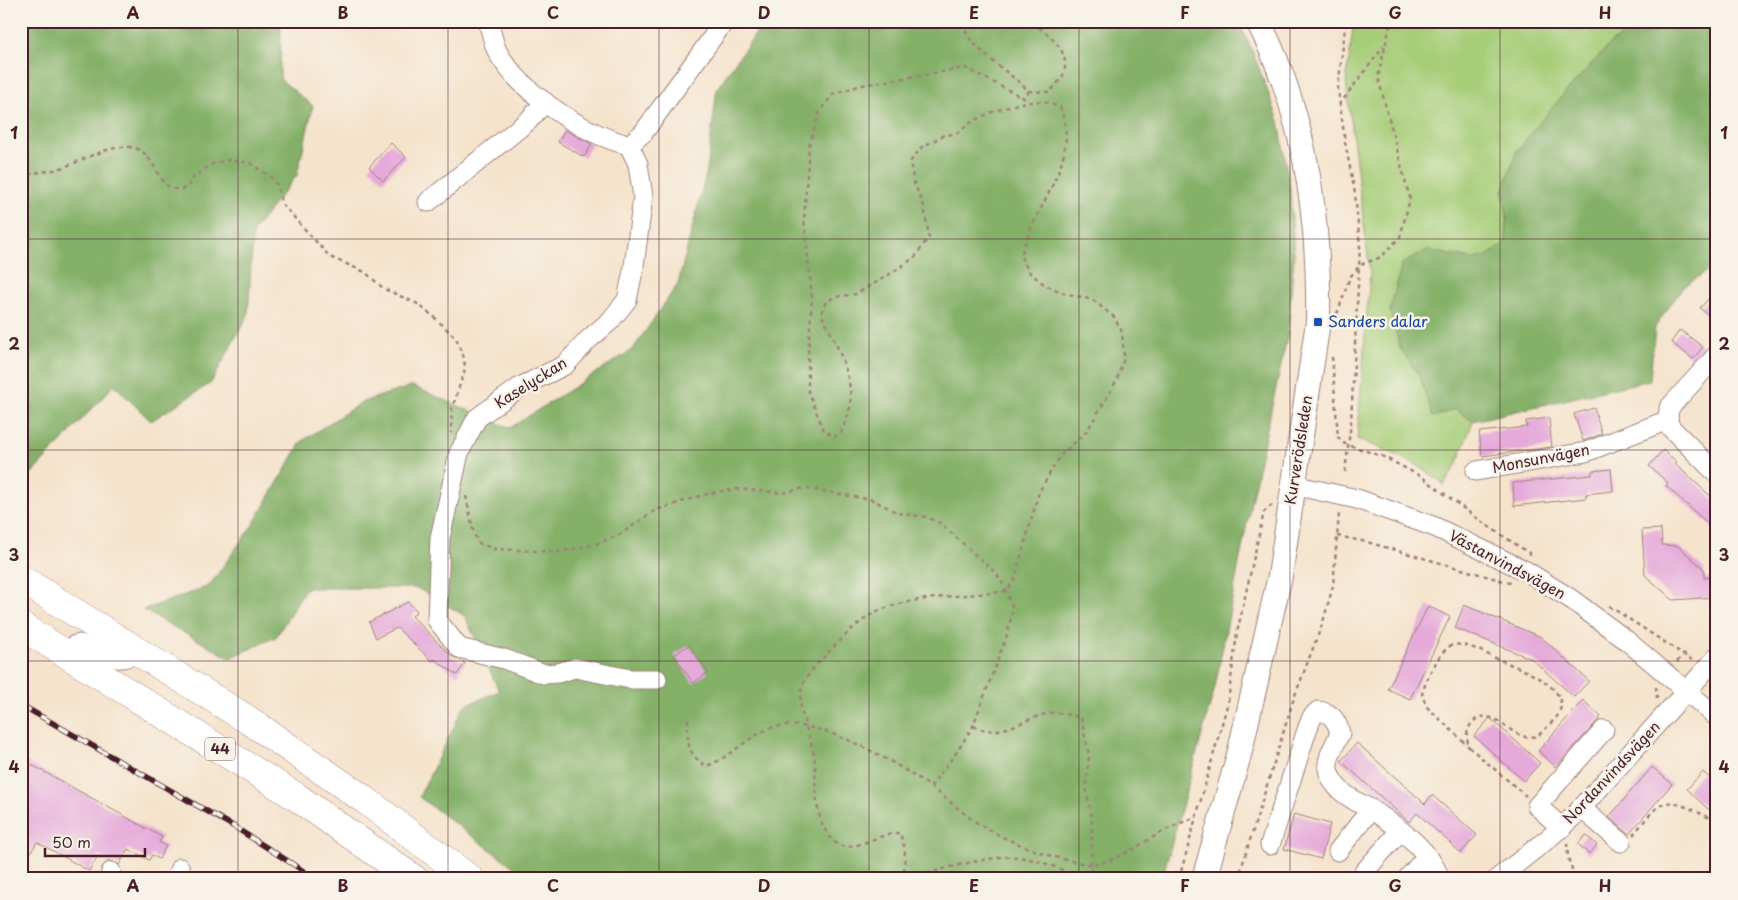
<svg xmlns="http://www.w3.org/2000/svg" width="1738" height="900" font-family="'Playpen Sans',sans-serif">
  <rect width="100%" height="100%" fill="#f7f3e8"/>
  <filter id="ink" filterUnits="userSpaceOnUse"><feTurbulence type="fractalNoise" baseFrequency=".02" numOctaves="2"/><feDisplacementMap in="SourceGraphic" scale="10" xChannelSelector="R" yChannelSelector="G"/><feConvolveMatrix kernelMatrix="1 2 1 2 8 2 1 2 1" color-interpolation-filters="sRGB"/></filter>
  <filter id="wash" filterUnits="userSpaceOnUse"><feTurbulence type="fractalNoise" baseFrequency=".0096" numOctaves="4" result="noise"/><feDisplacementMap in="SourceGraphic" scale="20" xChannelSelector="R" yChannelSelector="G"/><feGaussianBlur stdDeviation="1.12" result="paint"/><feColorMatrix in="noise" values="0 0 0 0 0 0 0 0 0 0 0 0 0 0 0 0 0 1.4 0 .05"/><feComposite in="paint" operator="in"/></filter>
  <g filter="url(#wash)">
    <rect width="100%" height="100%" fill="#f5e3cc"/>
    <path fill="#a6cd78" stroke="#787652" d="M1354,21H1648L1503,191L1507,215L1506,242C1485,261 1479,262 1452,254L1400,348L1420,376L1433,416L1455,409L1473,421L1457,464L1444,485C1420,462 1387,451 1357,439L1370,273L1346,82Z"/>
    <g fill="#84b068" stroke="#67684a">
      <path d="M21,21H281L280,79L313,106L297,175L253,231L248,315L211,383L151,421L114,385L21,485Z"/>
      <path d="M761,21H1238L1252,50L1279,121L1290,188L1294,254L1288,333L1252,497L1215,687L1162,879H530L419,797L464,706L499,691L465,616L417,588H306L276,637L230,658L143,610L209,586L254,523L302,441L362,402L412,386L510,428L633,349L678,284L707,170L717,88L759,29Z"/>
      <path d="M1648,21H1717V265L1683,287L1655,327L1650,380L1473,421L1455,409L1433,417L1420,377L1400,348L1390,310L1402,264L1427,250C1464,256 1475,270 1506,242L1507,215L1503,191L1516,152L1562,96L1612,42Z"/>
    </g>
    <g id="blocks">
      <g fill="#e5a9da">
        <path d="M565,130L592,144L584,157L558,142Z"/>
        <path d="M391,143L406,157L383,181L369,167Z"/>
        <path d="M1711,296L1717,302V323L1700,308Z"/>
        <path d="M1680,330L1703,347L1693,359L1671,342Z"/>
        <path d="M1594,408L1602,434L1583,441L1574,414Z"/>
        <path d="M1549,418L1552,447L1482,456L1479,432L1527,427L1526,421Z"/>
        <path d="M1663,450L1677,462L1675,464L1717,502V532L1666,486L1668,483L1649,466Z"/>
        <path d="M1611,469L1613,491L1586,494V498L1514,506L1513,483L1592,475V471Z"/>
        <path d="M1661,529L1662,545L1678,546L1704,569V578L1716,577L1717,597L1673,600L1645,575L1642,530Z"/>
        <path d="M408,602L417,611L412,616L450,655L465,663L457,675L434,659L432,661L397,628L376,638L369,622Z"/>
        <path d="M1464,605L1541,637L1589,681L1574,697L1532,659L1455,628Z"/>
        <path d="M1428,606L1450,617L1410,699L1388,689Z"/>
        <path d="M689,645L708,673L693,683L674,655Z"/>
        <path d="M1583,700L1601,717L1556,767L1538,751Z"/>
        <path d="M1490,718L1540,763L1524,781L1474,736Z"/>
        <path d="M1357,743L1425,804L1432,795L1477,835L1461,853L1417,813L1409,822L1341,761Z"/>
        <path d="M21,759L162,837L159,842L166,846L159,859L152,855L149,860L128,849L119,865L98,856L89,871L37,842L21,869Z"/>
        <path d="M1652,767L1672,784L1629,834L1609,817Z"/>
        <path d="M1703,772L1717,784V813L1707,808L1687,789Z"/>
        <path d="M1294,814L1330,824L1321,859L1284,849Z"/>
        <path d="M1586,835L1597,845L1589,854L1578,844Z"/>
      </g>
    </g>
  </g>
  <g filter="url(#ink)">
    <use href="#blocks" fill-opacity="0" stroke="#a0817c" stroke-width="1"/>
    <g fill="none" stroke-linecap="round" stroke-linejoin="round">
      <defs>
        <g id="minor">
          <path d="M488,21C491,31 493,42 497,51C519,92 585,135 629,145"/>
          <path d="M629,145L638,164L643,197L634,266L627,300L610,321L589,339L565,365L520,387L477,418L459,453L440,538L437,620L459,648L504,659L544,674L558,673L575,668L630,679H657"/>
          <path d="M629,145L643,133L723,23"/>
          <path d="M428,202L529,120L545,102"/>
          <path d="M1668,420L1670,427L1717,474"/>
          <path d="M1476,471L1586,452L1668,420L1669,408L1717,355"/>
          <path d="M1293,485L1357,499L1435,527L1526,571L1571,599L1626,640L1717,717"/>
          <path d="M69,654L75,645L80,644C101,650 118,669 138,650"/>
          <path d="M1581,808L1621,842"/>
          <path d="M1562,828L1537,806L1604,730"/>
          <path d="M1270,845L1307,730L1312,717L1318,711C1331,712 1337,721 1340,733C1336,743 1326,758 1328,769C1333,795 1363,803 1381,816C1404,832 1431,852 1440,879"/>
          <path d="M1338,851L1371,809"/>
          <path d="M1364,872L1400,831"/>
          <path d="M110,879L111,872"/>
          <path d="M176,879L180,868"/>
          <path d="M1407,879L1427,856"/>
          <path d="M1497,879L1549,838L1575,815L1717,657"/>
        </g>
        <path id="major" d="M1204,879L1239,755L1280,576L1318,322C1320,220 1305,113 1258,21"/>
        <g id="highway">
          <path d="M21,579L253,723L365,800L470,879"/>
          <path d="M21,626L295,796L414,879"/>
        </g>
      </defs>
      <use href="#minor" stroke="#a0817c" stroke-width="21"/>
      <use href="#major" stroke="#a0817c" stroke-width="26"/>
      <use href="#highway" stroke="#a0817c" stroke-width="29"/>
      <g stroke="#a0817c" stroke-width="2.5" stroke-dasharray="4 4" stroke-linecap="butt">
        <path d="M1029,91L1050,92C1054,86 1063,79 1064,72C1071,50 1046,33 1031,21"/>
        <path d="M1339,105L1384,46"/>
        <path d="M21,178C32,172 42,172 54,170C76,165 113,141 135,148C160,156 156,197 187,188L194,176L214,163L230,160L250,163L275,180L283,205L330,257L365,272L384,289L416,303L433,316L456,338L464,358L465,369L452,409L451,433"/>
        <path d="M1337,314L1350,277L1360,265L1381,257L1400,237L1410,199L1378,77L1391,21"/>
        <path d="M1332,357L1338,437L1343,443L1384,457L1422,477L1482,522L1532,555"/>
        <path d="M1345,472L1351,422L1360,246L1355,193L1345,142L1338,88L1346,21"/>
        <path d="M466,496L474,534L479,543L494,549L560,552L596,544L619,535L656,510L710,493L738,489L783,493L804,488L873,500L898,513L926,517L940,523L996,573L1003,584L1013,609L1007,635L973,726L956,753L930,787"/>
        <path d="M1337,536L1367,542L1514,584"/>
        <path d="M1609,606L1692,660"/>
        <path d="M1677,662L1684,654"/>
        <path d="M1656,687L1657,699"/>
        <path d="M688,719C688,742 685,752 706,766C732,758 751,731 779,726C821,718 897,763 931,787C949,800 966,817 986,828C1011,843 1061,862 1090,864C1118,866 1162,825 1196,818"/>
        <path d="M973,726C1002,740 1023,717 1051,713C1062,712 1071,715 1081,718L1089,755L1086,788L1092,819L1091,879"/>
        <path d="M1470,748L1427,707L1422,695C1424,683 1441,647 1453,645C1468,642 1487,655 1500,660C1521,669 1581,690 1554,720C1548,726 1544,731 1537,736C1512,743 1503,713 1479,717C1467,725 1464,735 1470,748L1526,796"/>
        <path d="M1633,835C1641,826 1652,809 1663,804C1675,798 1705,816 1717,822"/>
        <path d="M1567,843L1568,857L1575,879"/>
        <path d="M904,879L905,849L900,833C881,832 852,853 839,845C814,830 816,789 815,764C814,739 797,716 801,691C803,678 818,663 827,654C840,641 853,626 869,616C901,595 968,597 1006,591L1014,581L1039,492L1060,456L1087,431L1117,380L1124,358L1122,332L1114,317L1093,300L1061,292L1045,285L1030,273L1021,257C1032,208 1083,160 1060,107L1043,101L1020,103L992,112L973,121L957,133L942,136L922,147L910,162L914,183L924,206L929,237L915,257L895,271L856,294L834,297L825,303L821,314C835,341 854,376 850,407C849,415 844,424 841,433L834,437L823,429L808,391V355L812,297L804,219L809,145L820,111L833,94L862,85L965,68L1024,98L1029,91C1009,71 968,49 962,21"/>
        <path d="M912,879C929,871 998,854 1017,857C1036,859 1061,867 1078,879"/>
        <path d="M1179,879L1228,702L1237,633L1264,512L1272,505"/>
        <path d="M1238,879L1294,698L1323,622L1333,586L1339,513"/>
      </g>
      <use href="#minor" stroke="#fff" stroke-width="19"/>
      <use href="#major" stroke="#fff" stroke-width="24"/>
      <use href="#highway" stroke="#fff" stroke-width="28"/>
      <defs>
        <path id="rail" d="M21,705L233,826L316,879"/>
      </defs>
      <use href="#rail" stroke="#4a1f2b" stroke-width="5.5"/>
      <use href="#rail" stroke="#f7f3e8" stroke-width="4" stroke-dasharray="11" stroke-linecap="butt"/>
    </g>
  </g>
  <path fill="none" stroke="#4a1f2b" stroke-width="1" stroke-opacity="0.55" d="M238,21V879M448,21V879M659,21V879M869,21V879M1079,21V879M1290,21V879M1500,21V879M21,239H1717M21,450H1717M21,661H1717"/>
  <rect fill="#1a4fb4" stroke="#f7f3e8" stroke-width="2" x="1313" y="317" width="10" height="10" rx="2.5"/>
  <g text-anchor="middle" stroke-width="5" stroke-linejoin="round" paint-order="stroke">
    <rect fill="#f7f3e8" stroke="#7e5f64" stroke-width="1" x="205" y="737.5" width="30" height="23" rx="4"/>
    <g font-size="14" font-weight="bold" fill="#4a1f2b">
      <text x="220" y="754">44</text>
    </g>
    <g font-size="15" fill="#164399" stroke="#f7f3e8" text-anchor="start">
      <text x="1328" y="327">Sanders dalar</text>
    </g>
    <g font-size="15" fill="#4a1f2b" stroke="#f7f3e8">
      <text transform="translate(531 383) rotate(-32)" y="5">Kaselyckan</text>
      <text transform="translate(1299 450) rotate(-81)" y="5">Kurverödsleden</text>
      <text transform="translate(1541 459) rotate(-11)" y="5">Monsunvägen</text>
      <text transform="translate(1507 565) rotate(28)" y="5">Västanvindsvägen</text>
      <text transform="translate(1612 773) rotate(-47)" y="5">Nordanvindsvägen</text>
    </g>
  </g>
  <rect width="1738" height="900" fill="none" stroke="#f7f3e8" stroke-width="55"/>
  <path d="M45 848v8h100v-8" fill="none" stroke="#4a1f2b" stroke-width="2.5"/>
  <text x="52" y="848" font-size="15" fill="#4a1f2b" stroke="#f7f3e8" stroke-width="4" paint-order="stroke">50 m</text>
  <rect x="28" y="28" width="1682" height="844" fill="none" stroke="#4a1f2b" stroke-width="2"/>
  <g font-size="16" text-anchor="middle" font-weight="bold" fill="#4a1f2b">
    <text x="133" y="19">A</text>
    <text x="343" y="19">B</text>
    <text x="553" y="19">C</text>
    <text x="764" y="19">D</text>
    <text x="974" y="19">E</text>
    <text x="1185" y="19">F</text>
    <text x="1395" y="19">G</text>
    <text x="1605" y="19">H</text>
    <text x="14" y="139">1</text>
    <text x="1724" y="139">1</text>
    <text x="14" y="350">2</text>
    <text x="1724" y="350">2</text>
    <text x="14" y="561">3</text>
    <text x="1724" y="561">3</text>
    <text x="14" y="773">4</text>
    <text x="1724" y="773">4</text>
    <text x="133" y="892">A</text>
    <text x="343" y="892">B</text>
    <text x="553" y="892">C</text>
    <text x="764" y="892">D</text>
    <text x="974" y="892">E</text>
    <text x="1185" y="892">F</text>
    <text x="1395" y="892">G</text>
    <text x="1605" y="892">H</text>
  </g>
</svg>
